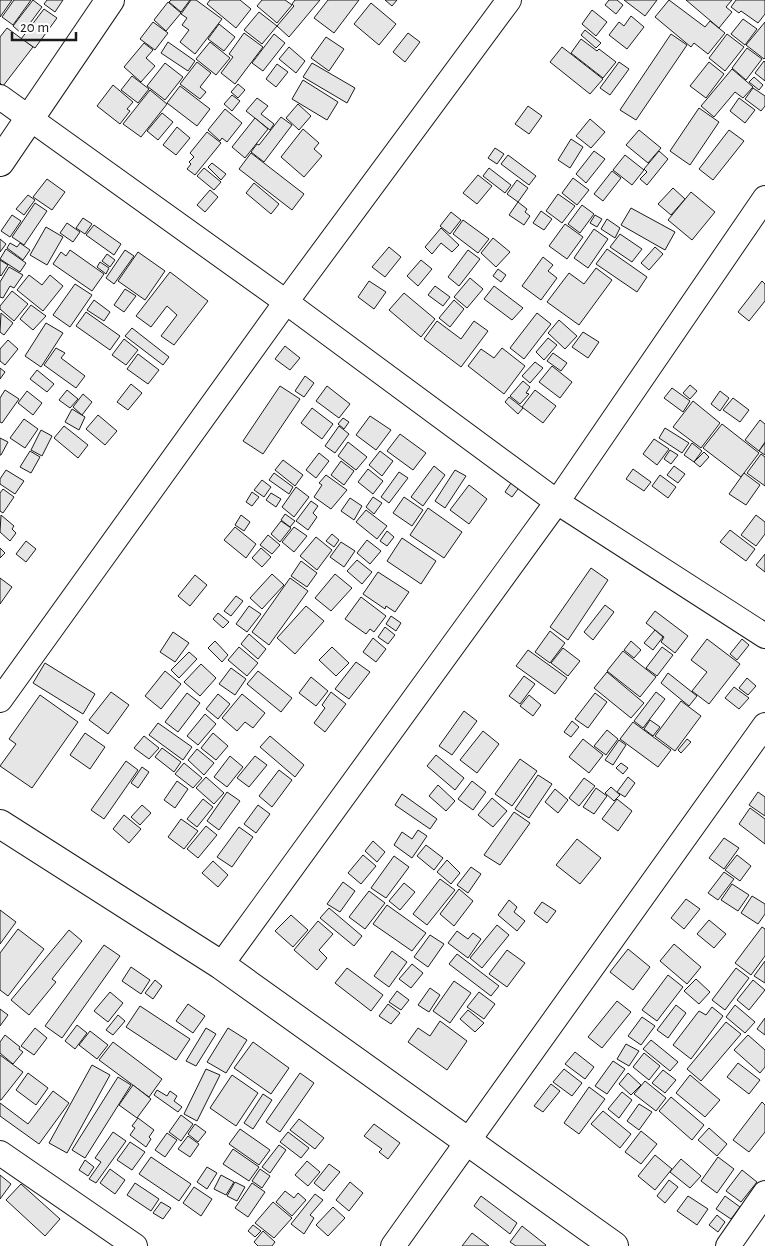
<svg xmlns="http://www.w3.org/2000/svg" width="765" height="1246" font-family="'Alegreya Sans',sans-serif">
  <rect width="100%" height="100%" fill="#fff"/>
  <g fill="#e6e6e6" stroke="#1a1a1a">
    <path d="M0,0H12L0,17Z"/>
    <path d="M14,0H31L13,25L2,17Z"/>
    <path d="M33,0L42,7L22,34L13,26Z"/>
    <path d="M47,0H63L55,12L44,4Z"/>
    <path d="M171,0H190L181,12L169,2Z"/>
    <path d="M191,0H196L222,19L195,54L180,42L189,30L182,25L187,18L181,14Z"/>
    <path d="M210,0H240L251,9L236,28L207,4Z"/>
    <path d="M262,0H285L292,5L277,23L257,6Z"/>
    <path d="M295,0H320L289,37L277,26L294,6L292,4Z"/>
    <path d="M328,0H359L334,33L314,18Z"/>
    <path d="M385,0H397L392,6Z"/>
    <path d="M609,0H617L623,5L616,14L605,5Z"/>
    <path d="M624,0H657L645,16Z"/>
    <path d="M669,0L705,27L710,21L725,33L708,54L694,43L691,47L655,17Z"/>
    <path d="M686,0H732L726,7L732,12L719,28Z"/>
    <path d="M736,0H765V14L758,23L741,11L739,13L731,7Z"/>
    <path d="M168,2L181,13L166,31L154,20Z"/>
    <path d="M371,3L396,24L379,45L354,24Z"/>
    <path d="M44,9L57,18L35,48L21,39Z"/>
    <path d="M592,10L607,22L596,36L582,24Z"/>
    <path d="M259,12L277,26L262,44L244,30Z"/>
    <path d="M631,16L644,27L627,49L609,35L619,22L624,26Z"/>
    <path d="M743,19L757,29L745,45L731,34Z"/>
    <path d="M153,22L168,33L155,50L140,39Z"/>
    <path d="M765,22V58L764,59L746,45Z"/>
    <path d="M219,24L235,37L224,51L208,39Z"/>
    <path d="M7,28L33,47L3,86L0,83V37Z"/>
    <path d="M585,30L601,43L596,48L581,35Z"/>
    <path d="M244,33L263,47L235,84L221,73L233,57L229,54Z"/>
    <path d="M408,33L420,42L405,62L393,52Z"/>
    <path d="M274,34L285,43L263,71L252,63Z"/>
    <path d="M671,34L687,45L636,120L620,110Z"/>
    <path d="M727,34L744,47L725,71L709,58Z"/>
    <path d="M326,37L344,49L329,71L311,58Z"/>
    <path d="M581,39L597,51L599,49L616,62L603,78L571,53Z"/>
    <path d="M168,42L195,61L188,71L161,53Z"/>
    <path d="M210,42L230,58L216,75L196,59Z"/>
    <path d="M144,43L153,50L146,58L155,66L141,82L124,67Z"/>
    <path d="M289,47L305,61L296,73L279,59Z"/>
    <path d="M562,47L603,79L590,94L550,62Z"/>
    <path d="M747,48L762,59L746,80L732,68Z"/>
    <path d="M764,61L765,62V81L755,73Z"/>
    <path d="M197,62L211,73L200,87L206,92L200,99L180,84Z"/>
    <path d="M619,62L629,69L610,95L600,88Z"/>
    <path d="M709,62L724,74L706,98L690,86Z"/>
    <path d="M165,63L183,77L165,100L147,86Z"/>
    <path d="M312,63L355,88L347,103L303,77Z"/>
    <path d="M277,64L288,72L276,87L266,79Z"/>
    <path d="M732,69L753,87L743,98L735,92L714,117L701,106Z"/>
    <path d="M132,76L149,89L138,103L121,90Z"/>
    <path d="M754,77L763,85L759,90L749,82Z"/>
    <path d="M303,80L338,102L327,120L292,99Z"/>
    <path d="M238,84L245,90L238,98L231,92Z"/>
    <path d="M113,85L133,102L127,109L130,111L120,124L97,106Z"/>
    <path d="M180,86L210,109L197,126L167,103Z"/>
    <path d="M753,88L765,96V106L761,111L745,99Z"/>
    <path d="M150,90L167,104L141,137L123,124Z"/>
    <path d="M232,95L240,101L232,111L224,104Z"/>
    <path d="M257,98L268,106L261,114L274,124L270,130L246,111Z"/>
    <path d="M739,98L755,110L745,123L730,111Z"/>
    <path d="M298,104L311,116L299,130L286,118Z"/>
    <path d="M528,106L542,116L529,134L515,124Z"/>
    <path d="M699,108L719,122L690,165L670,151Z"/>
    <path d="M225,109L242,123L227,142L222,138L220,141L208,130Z"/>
    <path d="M162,113L173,122L158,140L147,131Z"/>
    <path d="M281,117L292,125L264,162L251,152L257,144L259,145Z"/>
    <path d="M255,118L268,129L245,158L232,147Z"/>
    <path d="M590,119L605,132L591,148L576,136Z"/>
    <path d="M177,127L190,138L176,155L163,145Z"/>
    <path d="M303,129L319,143L314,149L322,156L304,177L281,157Z"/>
    <path d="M639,130L661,148L648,163L626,145Z"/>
    <path d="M729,130L744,141L713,180L699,169Z"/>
    <path d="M207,132L221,143L195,175L187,169L191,164L189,162L194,157L190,153Z"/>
    <path d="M571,139L583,147L570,168L558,160Z"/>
    <path d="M495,148L504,154L497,164L488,158Z"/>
    <path d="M594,151L605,159L586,183L576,174Z"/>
    <path d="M659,151L668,159L647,185L640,179L647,172L644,169Z"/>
    <path d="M251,153L304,194L292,210L239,169Z"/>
    <path d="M508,155L536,176L529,185L501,164Z"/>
    <path d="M625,155L644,170L632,185L613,170Z"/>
    <path d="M212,163L226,174L221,180L208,167Z"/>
    <path d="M204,168L221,182L214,190L197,176Z"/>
    <path d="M489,168L511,185L505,193L483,176Z"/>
    <path d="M612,171L621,178L603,201L594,194Z"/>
    <path d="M478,175L492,186L477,204L463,193Z"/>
    <path d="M573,178L589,190L577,205L562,193Z"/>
    <path d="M47,179L65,192L52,210L33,197Z"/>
    <path d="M517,180L528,188L518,202L507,194Z"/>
    <path d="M254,183L279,204L271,214L246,193Z"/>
    <path d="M673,188L685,199L671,215L658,204Z"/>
    <path d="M210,190L218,197L205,212L197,205Z"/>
    <path d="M691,192L715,212L692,240L668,220Z"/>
    <path d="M558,194L575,206L562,223L546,211Z"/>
    <path d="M28,195L35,200L24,215L16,209Z"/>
    <path d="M518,202L527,209L525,212L530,216L524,225L509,215Z"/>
    <path d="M35,203L47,211L24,245L12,237Z"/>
    <path d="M582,205L594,214L580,233L568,224Z"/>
    <path d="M631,208L675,232L665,250L621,225Z"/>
    <path d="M541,211L552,219L544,230L533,223Z"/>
    <path d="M451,212L461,220L450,234L440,226Z"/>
    <path d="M12,215L21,221L10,237L1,231Z"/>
    <path d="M595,215L602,219L597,227L590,223Z"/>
    <path d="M83,218L92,224L85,234L76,228Z"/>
    <path d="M607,219L620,228L615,238L601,229Z"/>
    <path d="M463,220L489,239L478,253L453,234Z"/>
    <path d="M67,223L80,232L73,242L60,233Z"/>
    <path d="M565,224L583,237L567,259L549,246Z"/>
    <path d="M94,225L121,244L114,255L86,235Z"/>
    <path d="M46,227L63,237L47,265L30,255Z"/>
    <path d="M441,228L459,245L452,252L441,243L432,254L425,247Z"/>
    <path d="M594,229L608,239L588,268L574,258Z"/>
    <path d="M620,234L642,249L632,262L610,247Z"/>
    <path d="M493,238L510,252L496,267L481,253Z"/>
    <path d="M0,239L6,244L0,252Z"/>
    <path d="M10,243L17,247L20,243L30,250L23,260L7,248Z"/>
    <path d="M389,247L401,257L385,277L372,267Z"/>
    <path d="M655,247L663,254L649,270L641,263Z"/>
    <path d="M6,249L26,263L20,272L0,259Z"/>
    <path d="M607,249L647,277L637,292L596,264Z"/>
    <path d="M70,250L104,274L92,291L53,264L61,252L66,256Z"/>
    <path d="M125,250L134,256L114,284L106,278Z"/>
    <path d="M468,250L480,259L459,286L448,277Z"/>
    <path d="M138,252L165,271L145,300L118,281Z"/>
    <path d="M107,254L115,260L110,267L102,261Z"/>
    <path d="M543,257L553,265L548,271L557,278L541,300L522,286Z"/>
    <path d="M0,260L8,265L1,276L0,275Z"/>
    <path d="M421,260L432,269L418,286L407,276Z"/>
    <path d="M100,262L109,268L106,274L97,267Z"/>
    <path d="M9,267L23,275L14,288L10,286L3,298L0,297V282Z"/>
    <path d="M596,268L612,280L579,325L547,302L569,273L584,284Z"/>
    <path d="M498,269L506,275L501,282L493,276Z"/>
    <path d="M170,272L208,301L174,345L161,336L177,315L167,306L151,327L136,316Z"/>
    <path d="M29,275L42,285L50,275L63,286L43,311L17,290Z"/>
    <path d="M470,278L483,289L467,308L454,297Z"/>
    <path d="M369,281L386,292L374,309L358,297Z"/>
    <path d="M762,281L765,284V301L749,321L738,312Z"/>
    <path d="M75,284L92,295L70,327L53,315Z"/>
    <path d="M435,286L450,297L443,306L428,295Z"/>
    <path d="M494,286L523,308L512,320L484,299Z"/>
    <path d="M125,289L136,296L124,312L114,305Z"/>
    <path d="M12,291L28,304L14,321L0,309V306Z"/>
    <path d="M404,293L435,319L421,337L389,310Z"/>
    <path d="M94,300L110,312L104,321L87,310Z"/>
    <path d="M454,300L464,309L450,327L439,318Z"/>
    <path d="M31,305L46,316L33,330L20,319Z"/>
    <path d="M86,312L120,336L110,350L76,326Z"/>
    <path d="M1,313L13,323L4,335L0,332Z"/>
    <path d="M537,313L551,324L524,359L510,348Z"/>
    <path d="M559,320L577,336L565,349L548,333Z"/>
    <path d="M437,321L461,339L474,321L488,331L461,367L424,339Z"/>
    <path d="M46,323L63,333L41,367L25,356Z"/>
    <path d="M132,328L169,357L163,365L125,336Z"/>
    <path d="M583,332L599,342L588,358L572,347Z"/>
    <path d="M548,338L557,345L544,360L536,352Z"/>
    <path d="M124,339L138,350L126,365L112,355Z"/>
    <path d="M8,340L18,349L5,365L0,361V349Z"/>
    <path d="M285,346L300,358L290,370L275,359Z"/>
    <path d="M56,348L65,353L61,358L85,376L76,388L44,365Z"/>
    <path d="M502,348L525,366L504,394L468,366L481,349L494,358Z"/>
    <path d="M553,353L567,363L561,371L547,361Z"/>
    <path d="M138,354L159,370L148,384L127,369Z"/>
    <path d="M535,362L543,368L530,383L522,376Z"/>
    <path d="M552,366L572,382L560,398L539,382Z"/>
    <path d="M0,368L5,372L0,379Z"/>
    <path d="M37,370L54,384L47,392L30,379Z"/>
    <path d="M305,376L314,383L304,397L295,391Z"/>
    <path d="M523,381L530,387L526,393L529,394L520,404L510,396Z"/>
    <path d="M131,384L142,393L128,410L117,402Z"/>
    <path d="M690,385L697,391L690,399L683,393Z"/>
    <path d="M280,386L300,399L263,454L243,441Z"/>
    <path d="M327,386L350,404L339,418L316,401Z"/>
    <path d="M672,388L690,401L683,412L664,398Z"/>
    <path d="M5,390L19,399L2,423L0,422V398Z"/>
    <path d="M67,390L78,399L70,408L59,400Z"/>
    <path d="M535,390L556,406L543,423L522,407Z"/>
    <path d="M27,391L42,403L33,415L18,403Z"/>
    <path d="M720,391L729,398L720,411L711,404Z"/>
    <path d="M83,394L92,402L82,415L73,407Z"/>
    <path d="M509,397L523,408L518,414L505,402Z"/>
    <path d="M733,398L749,410L740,422L723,410Z"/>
    <path d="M693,401L720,423L701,448L673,427Z"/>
    <path d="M312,408L333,424L322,439L301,423Z"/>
    <path d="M72,409L85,417L79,430L65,422Z"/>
    <path d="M98,415L117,431L105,445L86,429Z"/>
    <path d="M370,416L391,430L376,450L356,435Z"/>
    <path d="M343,418L349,422L344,429L338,424Z"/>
    <path d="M24,419L38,429L25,448L10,438Z"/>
    <path d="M760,420L765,424V442L759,451L745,440Z"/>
    <path d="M722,424L759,453L741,477L703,448Z"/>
    <path d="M64,426L88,445L78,458L54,438Z"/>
    <path d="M339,426L349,434L335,453L325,446Z"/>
    <path d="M665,428L689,443L682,453L659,438Z"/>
    <path d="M41,430L52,436L42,456L31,450Z"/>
    <path d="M400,434L426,453L413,470L387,451Z"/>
    <path d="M0,438L8,442L1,455H0Z"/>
    <path d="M654,439L669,449L657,465L643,454Z"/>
    <path d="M348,442L367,457L356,470L338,456Z"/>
    <path d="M692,443L702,451L694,462L684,455Z"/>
    <path d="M765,443V455L759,451Z"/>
    <path d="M670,450L678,455L671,464L664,459Z"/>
    <path d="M30,451L40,457L31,473L20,467Z"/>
    <path d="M380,451L393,461L382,476L369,465Z"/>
    <path d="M704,452L709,457L700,467L694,462Z"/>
    <path d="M319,453L329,461L316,478L306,470Z"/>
    <path d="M761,454L765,457V486L747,473Z"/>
    <path d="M283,460L303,475L295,486L275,470Z"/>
    <path d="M341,461L354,471L344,485L331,475Z"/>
    <path d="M434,466L445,475L423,506L411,497Z"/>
    <path d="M674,466L685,474L678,483L667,475Z"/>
    <path d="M368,469L383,481L373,494L358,482Z"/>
    <path d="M633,469L651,482L644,491L626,479Z"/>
    <path d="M6,470L24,481L15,494L0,484V479Z"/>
    <path d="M455,470L466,476L445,508L435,501Z"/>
    <path d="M399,472L408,478L389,503L381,497Z"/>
    <path d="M274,473L293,487L289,494L269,480Z"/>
    <path d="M744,473L760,485L746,505L729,494Z"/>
    <path d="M326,475L347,490L331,509L314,497L322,485L319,483Z"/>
    <path d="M660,475L676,487L668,498L652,486Z"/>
    <path d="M262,480L271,487L264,497L254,490Z"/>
    <path d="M513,480L521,485L512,497L505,492Z"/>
    <path d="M469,485L487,499L469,524L450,510Z"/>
    <path d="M296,487L309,497L294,517L282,507Z"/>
    <path d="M3,489L14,497L3,513L0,511V493Z"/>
    <path d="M252,492L259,497L252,506L246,502Z"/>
    <path d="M271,493L281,499L276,507L266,500Z"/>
    <path d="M373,497L382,503L374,514L366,507Z"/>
    <path d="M404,497L423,510L412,526L393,513Z"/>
    <path d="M350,498L362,506L354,520L341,511Z"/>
    <path d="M311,501L318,506L313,513L317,517L308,530L296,521Z"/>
    <path d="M428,508L462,532L444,558L410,535Z"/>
    <path d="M366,510L387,526L377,539L356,522Z"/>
    <path d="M285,514L295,521L290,527L281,520Z"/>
    <path d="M1,515L14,526L12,529L16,533L10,541L0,532Z"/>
    <path d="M241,515L250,522L244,531L235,525Z"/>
    <path d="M756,515L765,522V534L756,546L741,535Z"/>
    <path d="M281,521L291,528L280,542L271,534Z"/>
    <path d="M235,527L256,544L246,558L224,540Z"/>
    <path d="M294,527L307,536L294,552L282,542Z"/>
    <path d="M730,530L755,549L746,561L720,542Z"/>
    <path d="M387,531L394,537L387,546L380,541Z"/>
    <path d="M332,534L339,540L334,547L326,541Z"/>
    <path d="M268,535L280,545L272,554L260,545Z"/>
    <path d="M316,537L332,550L317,570L300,556Z"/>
    <path d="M402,538L436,561L421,584L387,561Z"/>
    <path d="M367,540L381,551L370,564L357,553Z"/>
    <path d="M26,541L36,549L26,562L16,554Z"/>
    <path d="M341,542L355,551L344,567L330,557Z"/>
    <path d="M0,548L5,553L0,558Z"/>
    <path d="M261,548L271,557L262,567L252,558Z"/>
    <path d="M765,554V572L756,565Z"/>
    <path d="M357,560L372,572L362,584L347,571Z"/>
    <path d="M301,561L317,573L307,587L291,576Z"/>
    <path d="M591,568L608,580L568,640L550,627Z"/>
    <path d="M378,572L409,592L395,612L386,606L385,609L363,594Z"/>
    <path d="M272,574L284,585L262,609L250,598Z"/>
    <path d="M335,574L352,588L331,611L315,598Z"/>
    <path d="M195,575L207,585L190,606L178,596Z"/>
    <path d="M0,578L12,587L0,604Z"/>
    <path d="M290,578L308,591L269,645L252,632Z"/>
    <path d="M236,596L243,601L231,616L224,611Z"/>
    <path d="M361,597L386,616L374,632L370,629L366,634L345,619Z"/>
    <path d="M605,605L614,612L593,640L584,632Z"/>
    <path d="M249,606L261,614L247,632L236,624Z"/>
    <path d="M306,606L324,621L295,654L277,638Z"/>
    <path d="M655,611L688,636L675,653L661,642L664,637L646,623Z"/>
    <path d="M218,613L229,622L223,628L213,619Z"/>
    <path d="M391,616L401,623L396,631L386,624Z"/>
    <path d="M385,627L395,635L388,644L378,637Z"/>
    <path d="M655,630L663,637L653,650L644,643Z"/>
    <path d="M550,631L565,643L550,663L535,652Z"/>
    <path d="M173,632L189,643L175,662L160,652Z"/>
    <path d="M249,634L266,649L258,659L241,644Z"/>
    <path d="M373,638L386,649L376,662L363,652Z"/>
    <path d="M707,639L740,664L709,704L692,691L707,672L691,660Z"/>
    <path d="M742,639L749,645L737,660L730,654Z"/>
    <path d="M215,641L228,655L222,662L208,648Z"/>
    <path d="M631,641L641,650L634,658L624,650Z"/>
    <path d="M239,647L258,663L247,676L228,660Z"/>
    <path d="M332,647L349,663L336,676L319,660Z"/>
    <path d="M662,647L673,655L657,676L646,668Z"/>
    <path d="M563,648L580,661L568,676L551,663Z"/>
    <path d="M528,650L567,678L555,694L516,666Z"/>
    <path d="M623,651L656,677L640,697L607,671Z"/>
    <path d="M189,652L197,659L179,678L171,670Z"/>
    <path d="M356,662L370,672L349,699L335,689Z"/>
    <path d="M45,663L95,694L83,714L33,683Z"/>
    <path d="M201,664L216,678L200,696L184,682Z"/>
    <path d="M231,668L246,679L235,695L219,684Z"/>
    <path d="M165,671L181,684L161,709L145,696Z"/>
    <path d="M258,671L292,698L281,712L247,684Z"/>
    <path d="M607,672L644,703L631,718L594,688Z"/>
    <path d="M668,673L697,696L689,706L661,683Z"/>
    <path d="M524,676L535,684L520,704L509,696Z"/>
    <path d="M311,677L328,691L316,706L299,693Z"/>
    <path d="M747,678L756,686L748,695L739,688Z"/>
    <path d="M734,687L749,698L739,709L725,698Z"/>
    <path d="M111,692L129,705L108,734L89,720Z"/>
    <path d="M331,692L346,704L325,732L314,723L325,708L322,705Z"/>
    <path d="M656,692L665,699L643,728L634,721Z"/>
    <path d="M187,693L200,703L178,732L165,722Z"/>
    <path d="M595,693L607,702L588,728L575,719Z"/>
    <path d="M218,694L230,704L218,719L206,709Z"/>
    <path d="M242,694L265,713L253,728L245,722L237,731L222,718Z"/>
    <path d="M40,695L78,722L32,788L0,766L16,744L9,739Z"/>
    <path d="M529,695L541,705L533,716L520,706Z"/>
    <path d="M681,701L701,716L675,751L655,736Z"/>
    <path d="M464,711L477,721L452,755L439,746Z"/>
    <path d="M205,714L216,724L198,745L187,736Z"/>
    <path d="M650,720L660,727L653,736L644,729Z"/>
    <path d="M572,721L579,727L571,737L564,732Z"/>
    <path d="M633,722L671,750L658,767L620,739Z"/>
    <path d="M158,723L192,747L183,760L149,735Z"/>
    <path d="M607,730L618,739L606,755L594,746Z"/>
    <path d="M483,731L499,744L477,773L460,760Z"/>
    <path d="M85,733L105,747L90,769L70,755Z"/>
    <path d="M213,733L228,746L216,760L201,748Z"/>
    <path d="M144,736L159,748L149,759L134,748Z"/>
    <path d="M270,736L304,765L295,777L260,747Z"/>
    <path d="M583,739L603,755L589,773L569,757Z"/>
    <path d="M687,739L691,742L681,753L678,750Z"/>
    <path d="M619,740L626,745L613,765L605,760Z"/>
    <path d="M162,748L181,762L174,772L155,757Z"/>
    <path d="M197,749L214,763L204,775L188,760Z"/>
    <path d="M436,755L464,778L455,790L427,766Z"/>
    <path d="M230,756L243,767L227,787L214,777Z"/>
    <path d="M255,756L267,765L249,787L237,778Z"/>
    <path d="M520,759L537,771L512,806L495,794Z"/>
    <path d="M126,761L138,770L104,819L91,810Z"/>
    <path d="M184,763L202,778L193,788L175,774Z"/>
    <path d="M621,763L628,768L623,774L616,768Z"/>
    <path d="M142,767L149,772L138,788L131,783Z"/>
    <path d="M279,770L292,780L272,807L259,796Z"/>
    <path d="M538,775L552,784L529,818L515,809Z"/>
    <path d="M206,777L224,793L214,804L196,788Z"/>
    <path d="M628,777L635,783L625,797L617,792Z"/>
    <path d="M584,778L595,786L579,806L569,798Z"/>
    <path d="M177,781L188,789L175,808L164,800Z"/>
    <path d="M472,781L486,792L473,810L458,799Z"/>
    <path d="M438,785L455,801L446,811L429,796Z"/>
    <path d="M611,787L620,795L614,801L605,793Z"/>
    <path d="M596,788L607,796L594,814L583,807Z"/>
    <path d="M555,789L568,800L558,813L545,802Z"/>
    <path d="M227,792L240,801L219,830L207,821Z"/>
    <path d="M758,792L765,797V816L749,805Z"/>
    <path d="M402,794L437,819L430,829L395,805Z"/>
    <path d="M492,798L507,811L493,827L478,815Z"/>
    <path d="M203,799L213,807L197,827L187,819Z"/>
    <path d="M617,799L632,811L618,831L602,819Z"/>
    <path d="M142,805L151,813L140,825L131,817Z"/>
    <path d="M258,805L270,814L256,833L244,824Z"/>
    <path d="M750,808L765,819V844L739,824Z"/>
    <path d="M514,812L530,823L500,865L484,855Z"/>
    <path d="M124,815L141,829L129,843L113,829Z"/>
    <path d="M181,819L198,831L184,849L168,837Z"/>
    <path d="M206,826L217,835L198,858L187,849Z"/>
    <path d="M239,827L253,837L232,867L217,857Z"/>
    <path d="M418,830L427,836L412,858L394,845L402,832L412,839Z"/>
    <path d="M724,838L739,848L724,869L709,858Z"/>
    <path d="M577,839L601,858L580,884L556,865Z"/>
    <path d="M373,841L385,852L377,862L365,851Z"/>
    <path d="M426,845L443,858L434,870L417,856Z"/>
    <path d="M363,855L376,866L361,884L348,873Z"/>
    <path d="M737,855L751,866L740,881L725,870Z"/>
    <path d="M394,856L409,867L386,898L371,888Z"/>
    <path d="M447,860L460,873L451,884L437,872Z"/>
    <path d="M213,861L228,875L218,887L202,873Z"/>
    <path d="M471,867L481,874L468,893L457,885Z"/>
    <path d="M724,872L734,879L718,900L708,893Z"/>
    <path d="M440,879L455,890L427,925L413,914Z"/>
    <path d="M343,882L355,891L340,912L327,904Z"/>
    <path d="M404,883L415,892L400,910L389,901Z"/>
    <path d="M732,884L749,895L738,911L721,900Z"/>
    <path d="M459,889L473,901L454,926L440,914Z"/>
    <path d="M369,891L385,903L365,929L349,917Z"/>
    <path d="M752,896L765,904V914L758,924L741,913Z"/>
    <path d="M686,899L700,909L684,929L671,918Z"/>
    <path d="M509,900L517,907L514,912L525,921L517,931L498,915Z"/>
    <path d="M542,902L556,911L547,923L534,913Z"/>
    <path d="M387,905L426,933L412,951L373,924Z"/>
    <path d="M329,908L362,936L354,946L320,918Z"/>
    <path d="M0,910L16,922L0,944Z"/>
    <path d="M291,915L308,930L293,947L275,931Z"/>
    <path d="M709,920L726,934L714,948L697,934Z"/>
    <path d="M318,921L333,934L319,950L327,958L317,970L294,950Z"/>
    <path d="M497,925L509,935L482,968L470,958Z"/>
    <path d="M762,927L765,929V956L751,975L735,963Z"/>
    <path d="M18,929L44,949L8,996L0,990V953Z"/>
    <path d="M69,930L82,941L52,979L56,982L29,1015L11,1000Z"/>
    <path d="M457,931L468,939L473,933L481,939L468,958L448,943Z"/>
    <path d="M430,935L444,944L428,967L414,957Z"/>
    <path d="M674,944L701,967L687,984L660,961Z"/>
    <path d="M104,945L120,956L62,1038L45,1026Z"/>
    <path d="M628,949L650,967L633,990L610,972Z"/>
    <path d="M507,950L525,963L507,987L489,974Z"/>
    <path d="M392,951L407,962L389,987L374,976Z"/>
    <path d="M457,954L499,986L491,996L449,964Z"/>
    <path d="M765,961V983L754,976Z"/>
    <path d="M412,964L423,973L411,988L399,979Z"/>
    <path d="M131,967L150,980L141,994L122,981Z"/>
    <path d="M347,968L383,995L371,1011L335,983Z"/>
    <path d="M736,968L749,978L725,1010L712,1000Z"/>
    <path d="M668,975L683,987L657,1021L642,1010Z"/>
    <path d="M696,979L710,992L699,1004L684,991Z"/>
    <path d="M155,980L162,986L153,999L145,993Z"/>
    <path d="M753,980L765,990L749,1010L737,1000Z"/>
    <path d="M454,981L471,993L450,1023L433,1011Z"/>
    <path d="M430,988L440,995L429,1012L418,1005Z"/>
    <path d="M397,991L409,1000L401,1010L389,1002Z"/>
    <path d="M110,992L123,1003L108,1022L94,1011Z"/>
    <path d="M479,992L495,1004L484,1019L467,1007Z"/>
    <path d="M617,1001L631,1012L602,1048L588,1037Z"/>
    <path d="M188,1004L205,1016L193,1033L176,1021Z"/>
    <path d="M388,1004L400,1013L391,1024L379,1016Z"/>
    <path d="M676,1005L686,1013L668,1038L657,1030Z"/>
    <path d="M735,1005L755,1022L745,1033L726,1017Z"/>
    <path d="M140,1006L190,1039L176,1060L126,1027Z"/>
    <path d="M712,1007L723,1016L691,1059L673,1045L699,1011L706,1015Z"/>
    <path d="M0,1009L8,1015L0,1026Z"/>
    <path d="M468,1010L484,1023L475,1032L460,1019Z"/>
    <path d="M118,1015L125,1021L113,1035L106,1030Z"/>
    <path d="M642,1017L655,1026L641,1045L628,1036Z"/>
    <path d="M765,1018V1035L757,1029Z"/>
    <path d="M440,1021L467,1041L447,1070L408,1042L418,1028L430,1036Z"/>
    <path d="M726,1022L741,1034L701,1081L687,1069Z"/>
    <path d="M77,1025L87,1033L75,1049L65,1041Z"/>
    <path d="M35,1028L47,1038L34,1055L21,1046Z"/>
    <path d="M206,1028L216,1034L196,1066L186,1061Z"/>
    <path d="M228,1028L247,1040L226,1073L207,1062Z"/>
    <path d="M90,1031L108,1045L97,1059L79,1045Z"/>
    <path d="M5,1035L20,1047L19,1049L23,1052L13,1064L0,1053V1042Z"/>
    <path d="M748,1035L765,1050V1067L760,1073L734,1050Z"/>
    <path d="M651,1040L678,1062L670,1071L643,1049Z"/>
    <path d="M113,1042L162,1079L149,1097L99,1060Z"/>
    <path d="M253,1042L289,1068L271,1094L234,1068Z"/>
    <path d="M626,1044L639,1051L629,1066L617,1059Z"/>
    <path d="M575,1052L594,1067L585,1079L565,1064Z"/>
    <path d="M644,1053L660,1066L649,1080L633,1067Z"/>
    <path d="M0,1055L23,1072L1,1100H0Z"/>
    <path d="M613,1061L625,1069L607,1094L595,1086Z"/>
    <path d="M738,1063L760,1080L749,1094L727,1077Z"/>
    <path d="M92,1065L110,1075L67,1153L49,1143Z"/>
    <path d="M206,1069L220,1075L197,1121L184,1114Z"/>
    <path d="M564,1069L582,1083L572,1096L553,1082Z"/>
    <path d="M663,1070L676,1080L665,1093L652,1083Z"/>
    <path d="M28,1073L48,1088L36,1105L16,1090Z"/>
    <path d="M300,1073L314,1083L280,1132L266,1122Z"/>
    <path d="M628,1073L641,1085L631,1095L619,1084Z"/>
    <path d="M232,1075L258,1093L236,1126L210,1108Z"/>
    <path d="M690,1075L720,1100L705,1117L676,1093Z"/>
    <path d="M118,1077L131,1085L85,1158L72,1150Z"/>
    <path d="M645,1081L666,1098L656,1111L634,1094Z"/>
    <path d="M551,1084L560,1091L543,1112L534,1106Z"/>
    <path d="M133,1085L151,1099L137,1118L119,1105Z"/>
    <path d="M589,1087L605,1099L579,1134L564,1123Z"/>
    <path d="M157,1090L167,1096L170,1091L177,1096L174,1101L182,1107L178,1112L154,1095Z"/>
    <path d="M53,1091L69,1103L39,1144L0,1116V1103L28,1124Z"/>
    <path d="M622,1092L632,1100L619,1118L608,1109Z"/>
    <path d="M263,1094L272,1100L253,1129L244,1123Z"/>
    <path d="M671,1097L704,1125L692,1140L659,1111Z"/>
    <path d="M762,1102L765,1105V1132L749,1152L733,1140Z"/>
    <path d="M639,1104L652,1112L639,1130L627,1121Z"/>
    <path d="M603,1111L631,1134L620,1148L591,1124Z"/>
    <path d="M181,1115L193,1124L181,1141L169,1132Z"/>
    <path d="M138,1118L154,1130L149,1137L151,1139L146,1147L130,1135L135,1128L132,1126Z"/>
    <path d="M299,1119L324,1138L315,1149L290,1130Z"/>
    <path d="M195,1124L206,1132L198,1142L188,1134Z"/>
    <path d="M374,1124L400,1143L388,1159L379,1152L382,1149L364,1136Z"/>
    <path d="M709,1128L727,1144L717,1156L698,1140Z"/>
    <path d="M240,1129L270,1150L259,1165L229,1144Z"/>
    <path d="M641,1131L657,1144L641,1164L625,1152Z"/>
    <path d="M113,1132L126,1141L96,1183L89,1179L101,1162L95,1158Z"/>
    <path d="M288,1132L309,1148L301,1158L280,1142Z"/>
    <path d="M167,1133L177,1140L165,1157L155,1150Z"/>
    <path d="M188,1136L199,1144L190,1157L178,1149Z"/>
    <path d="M130,1142L145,1152L132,1170L117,1160Z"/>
    <path d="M279,1145L286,1150L270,1173L262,1167Z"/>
    <path d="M233,1149L259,1167L249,1181L223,1164Z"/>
    <path d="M655,1155L672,1169L655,1190L638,1176Z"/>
    <path d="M151,1157L191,1184L179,1201L139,1174Z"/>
    <path d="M718,1157L734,1169L717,1193L701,1181Z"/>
    <path d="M681,1159L701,1176L690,1188L670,1172Z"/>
    <path d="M85,1160L94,1167L88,1176L79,1170Z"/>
    <path d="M307,1161L320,1172L308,1186L295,1175Z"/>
    <path d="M329,1164L340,1172L324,1191L314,1183Z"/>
    <path d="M207,1167L217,1173L207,1189L197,1182Z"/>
    <path d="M110,1169L125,1180L115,1194L100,1183Z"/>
    <path d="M260,1169L270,1176L262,1188L252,1181Z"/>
    <path d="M742,1170L757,1182L741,1202L726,1191Z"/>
    <path d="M0,1175L11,1184L0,1199Z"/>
    <path d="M221,1175L234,1182L226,1195L214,1189Z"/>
    <path d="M669,1180L678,1187L665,1203L657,1196Z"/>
    <path d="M235,1182L245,1187L237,1201L227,1196Z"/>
    <path d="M350,1182L363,1193L349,1211L336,1200Z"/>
    <path d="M135,1183L159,1199L151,1211L127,1195Z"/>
    <path d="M252,1183L265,1192L248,1217L235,1208Z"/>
    <path d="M21,1184L60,1219L45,1236L6,1200Z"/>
    <path d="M194,1187L212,1199L201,1216L183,1203Z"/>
    <path d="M285,1191L294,1198L298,1193L306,1200L292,1216L276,1202Z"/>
    <path d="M315,1194L323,1200L310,1215L314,1218L304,1234L291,1224Z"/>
    <path d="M481,1196L517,1223L510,1234L474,1206Z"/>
    <path d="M688,1196L708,1209L697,1225L677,1211Z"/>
    <path d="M725,1196L740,1207L731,1219L716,1209Z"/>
    <path d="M161,1202L171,1208L163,1219L153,1213Z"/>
    <path d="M273,1202L292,1218L274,1238L255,1223Z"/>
    <path d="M333,1207L345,1218L328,1236L316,1225Z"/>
    <path d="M717,1215L725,1222L718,1232L709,1225Z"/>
    <path d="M253,1225L261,1231L255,1237L248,1231Z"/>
    <path d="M522,1226L546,1245L545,1246H516L510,1242Z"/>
    <path d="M263,1231L275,1242L272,1246H258L254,1242Z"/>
    <path d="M472,1233L489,1246H462Z"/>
  </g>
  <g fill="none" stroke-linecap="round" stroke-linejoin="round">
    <defs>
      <g id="minor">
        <path d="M0,97L286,302L557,502L765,636"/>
        <path d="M0,700L286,302L509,0"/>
        <path d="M221,965L557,502L765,198"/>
        <path d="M0,1153L135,1246"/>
        <path d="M393,1246L765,725"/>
        <path d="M728,1246L765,1193"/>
      </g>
      <g id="major">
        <path d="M0,162L110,0"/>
        <path d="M0,824L221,965L614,1246"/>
      </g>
    </defs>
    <use href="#minor" stroke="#1a1a1a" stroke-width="26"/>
    <use href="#major" stroke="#1a1a1a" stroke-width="30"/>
    <use href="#minor" stroke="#fff" stroke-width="24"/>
    <use href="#major" stroke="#fff" stroke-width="28"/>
  </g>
  <path d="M12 32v8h64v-8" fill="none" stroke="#1a1a1a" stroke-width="2.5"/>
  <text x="20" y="32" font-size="15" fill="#1a1a1a" stroke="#ffffff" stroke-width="4" paint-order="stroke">20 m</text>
</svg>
